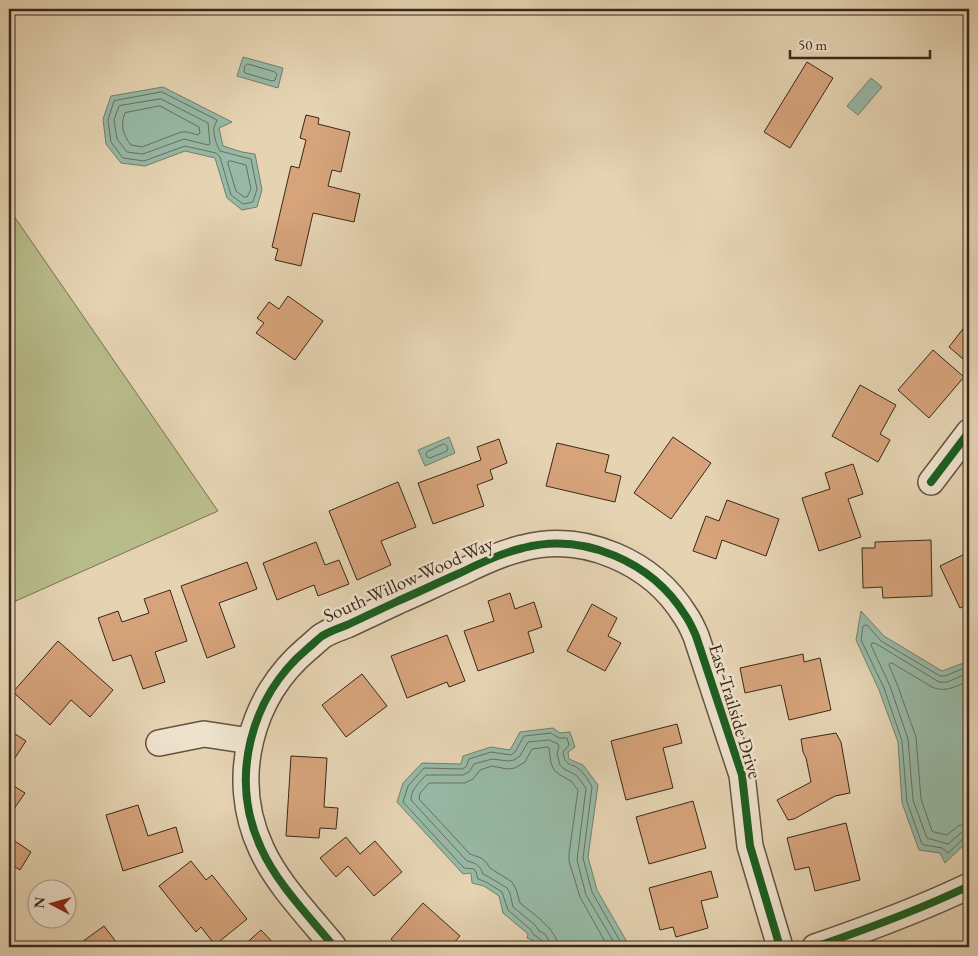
<svg xmlns="http://www.w3.org/2000/svg" width="978" height="956" font-family="'EB Garamond',serif">
  <rect width="100%" height="100%" fill="#e5d3b2"/>
  <filter id="stains"><feTurbulence type="fractalNoise" baseFrequency=".004" numOctaves="4"/><feColorMatrix values="0 0 0 0 .2 0 0 0 0 .09 0 0 0 0 .02 0 0 0 .5 -.17"/></filter>
  <radialGradient id="worn" r=".72"><stop offset=".6" stop-color="#630" stop-opacity="0"/><stop offset="1" stop-color="#630" stop-opacity=".3"/></radialGradient>
  <path fill="#b8bb8a" stroke="#797252" d="M9,209L218,511L9,604Z"/>
  <g fill="#97b9a6" stroke="#727f6e">
    <path d="M243,57L283,68L278,88L237,76Z"/>
    <path d="M871,78L882,87L858,115L847,106Z"/>
    <path d="M163,87L232,122L219,128L223,146L242,152L255,154L262,190L257,207L242,210L227,198L215,158L185,151L145,166L121,163L106,144L103,119L111,96Z"/>
    <path d="M449,437L455,453L425,466L418,450Z"/>
    <path d="M861,611L884,636L942,671L969,661V840L945,863L940,853L919,850L902,803L898,742L879,690L856,640Z"/>
    <path d="M553,728L560,733L570,732L575,747L568,752L569,759L583,765L598,785L588,857L597,890L627,942V947H540L536,942L527,938L528,934L503,913L499,896L484,886L472,883L471,873L463,874L397,802L403,783L422,763L461,764L463,756L491,747L510,750L520,732Z"/>
  </g>
  <g fill="none" stroke-linecap="round" stroke-linejoin="round">
    <g stroke="#687060" stroke-width="1">
      <path d="M248,64L275,72L277,74L275,80L272,81L245,73L244,71L245,66Z"/>
      <path d="M162,92L217,120C216,123 214,126 214,128C213,135 217,146 220,151L251,159L257,189L253,202L243,204L231,195L220,157L216,153L185,146L144,161L123,158L111,142L108,120L114,101Z"/>
      <path d="M161,99L208,123L210,144L208,145L184,139L143,154L127,152L117,139L114,120L119,106Z"/>
      <path d="M160,106L199,127L200,133L198,135L187,132H181L142,147L131,145C123,135 120,125 125,113Z"/>
      <path d="M229,161H231L246,165L251,189L247,197H244L236,191L228,164Z"/>
      <path d="M444,444L446,445L448,448L447,451L430,458L427,457L426,454L427,452Z"/>
      <path d="M969,666L945,676H940L881,641L867,625H865L863,626L861,640L884,688L902,741L907,802L922,844L924,845L942,848L948,853L964,838L969,837"/>
      <path d="M969,673L947,682H939L875,643H872L871,645L890,686L908,739L913,800L927,838L948,844L962,832L969,831"/>
      <path d="M969,681C957,686 945,693 932,687L892,663H890L889,665L897,684L916,737L921,799L932,831L934,832L947,835L958,826L969,823"/>
      <path d="M544,947L543,943L540,939L534,935L531,930L508,910L502,892L486,882L478,879L476,872L474,869L464,868L403,802L408,786L424,768L462,769L466,767L469,759L491,752L511,755L515,752L524,736L551,733L559,738H567L569,745L563,752C565,767 570,762 579,769C584,773 589,781 592,787L583,858L592,892L621,943L622,947"/>
      <path d="M550,947L549,941L545,934L539,931L535,925L513,907L510,893L507,888L489,877L483,874C480,865 476,863 467,861L411,800C411,789 419,783 426,775H463L469,772L474,764L492,759L508,761L514,760L520,756L528,742L549,740L558,744L559,746L557,754L560,765L564,769L576,775L586,788L577,860L586,895L615,944L616,947"/>
      <path d="M557,947L556,938L550,929L540,919L520,903L516,889L512,882L490,868L486,862L481,858L470,854L419,799L420,793L429,783H465L473,779L480,770L492,766L507,769L515,768L525,762L532,749L547,747L549,748L551,763L554,770L560,775L571,781L578,790L569,854V861L580,897L608,947"/>
    </g>
  </g>
  <g fill="#d6a37b" stroke="#3a2819">
    <path d="M807,62L833,78L790,148L764,132Z"/>
    <path d="M306,115L319,118L318,124L350,132L341,172L332,170L328,186L360,194L354,222L313,213L301,266L275,260L278,249L272,247L291,166L299,168L306,140L300,138Z"/>
    <path d="M288,296L323,321L295,360L256,333L264,323L257,318L269,302L279,309Z"/>
    <path d="M969,321V364L949,347Z"/>
    <path d="M933,350L964,377L929,418L898,390Z"/>
    <path d="M860,385L896,405L880,434L890,440L878,462L832,436Z"/>
    <path d="M673,437L711,463L671,519L634,493Z"/>
    <path d="M499,439L507,463L490,470L493,479L477,485L484,506L433,524L418,483L481,460L477,447Z"/>
    <path d="M557,443L609,455L605,472L621,476L615,502L546,486Z"/>
    <path d="M853,464L863,494L848,499L861,537L819,551L802,498L830,489L825,473Z"/>
    <path d="M398,482L416,527L381,541L391,565L357,580L329,511Z"/>
    <path d="M727,500L779,519L766,556L722,540L716,559L693,551L706,516L719,521Z"/>
    <path d="M969,531V547L963,534Z"/>
    <path d="M931,540L932,596L883,598L882,587L863,588L862,548H875V542Z"/>
    <path d="M316,542L325,565L339,560L349,584L318,596L314,585L277,600L263,563Z"/>
    <path d="M969,552V604L960,608L940,566Z"/>
    <path d="M247,562L257,589L219,603L235,647L207,658L181,586Z"/>
    <path d="M170,590L187,641L155,652L165,682L143,689L131,655L113,661L98,618L118,611L122,622L149,613L144,599Z"/>
    <path d="M510,593L515,609L534,602L542,627L528,632L534,652L478,671L464,631L494,621L488,601Z"/>
    <path d="M592,604L617,618L608,636L621,643L605,671L567,651Z"/>
    <path d="M447,635L465,681L449,687L447,682L407,698L391,656Z"/>
    <path d="M58,641L113,690L90,717L71,700L50,725L13,692Z"/>
    <path d="M803,654L804,662L820,658L831,710L789,720L781,685L745,693L740,668Z"/>
    <path d="M362,674L387,706L346,737L322,705Z"/>
    <path d="M677,724L682,743L663,748L673,788L626,800L611,741Z"/>
    <path d="M9,730L26,741L9,767Z"/>
    <path d="M836,733L841,742L850,793L835,796L794,819L788,820L777,800L811,782L806,758L803,752L801,739Z"/>
    <path d="M291,756L327,758L324,807L338,808L336,829L320,828L319,838L286,836Z"/>
    <path d="M9,783L25,793L9,816Z"/>
    <path d="M693,801L706,848L649,864L636,817Z"/>
    <path d="M138,805L148,836L176,827L183,852L123,871L106,815Z"/>
    <path d="M846,823L860,880L815,891L809,867L795,870L787,838Z"/>
    <path d="M9,837L31,852L20,870L9,863Z"/>
    <path d="M346,837L360,854L375,841L402,872L374,896L348,866L336,877L320,858Z"/>
    <path d="M191,861L206,880L212,875L247,919L215,945L201,927L196,932L159,886Z"/>
    <path d="M711,871L718,897L701,901L708,928L676,937L673,927L660,930L649,888Z"/>
    <path d="M423,903L460,936L450,947H400L391,939Z"/>
    <path d="M104,926L120,947H75Z"/>
    <path d="M261,930L277,947H242Z"/>
  </g>
  <g fill="none" stroke-linecap="round" stroke-linejoin="round">
    <defs>
      <g id="minor">
        <path d="M931,482L969,432"/>
        <path d="M159,743L204,734L250,741"/>
        <path d="M334,947C309,916 277,884 261,848C229,779 250,697 307,649C312,645 317,640 322,636C330,631 339,628 347,625C364,617 381,609 398,601C419,592 439,582 460,573C480,563 501,553 523,548C584,532 652,562 685,615C690,622 693,629 696,636L742,775L750,846L780,947"/>
        <path d="M815,947C867,929 919,910 969,886"/>
      </g>
    </defs>
    <use href="#minor" stroke="#65533f" stroke-width="28"/>
    <use href="#minor" stroke="#eee2cd" stroke-width="25"/>
    <defs>
      <g id="cycleway">
        <path d="M931,482L969,432"/>
        <path d="M334,947C309,916 277,884 261,848C229,779 250,697 307,649C312,645 317,640 322,636C330,631 339,628 347,625C364,617 381,609 398,601C419,592 439,582 460,573C480,563 501,553 523,548C584,532 652,562 685,615C690,622 693,629 696,636L742,775L750,846L780,947"/>
        <path d="M815,947C867,929 919,910 969,886"/>
      </g>
    </defs>
    <use href="#cycleway" stroke="#eee2cd" stroke-width="11"/>
    <use href="#cycleway" stroke="#1b5e20" stroke-width="8"/>
  </g>
  <g text-anchor="middle" stroke-width="5" stroke-linejoin="round" paint-order="stroke">
    <g font-size="19" fill="#3a2819" stroke="#eee2cd">
      <text transform="translate(408 579) rotate(-24)" y="7">South Willow Wood Way</text>
      <text transform="translate(736 711) rotate(73)" y="7">East Trailside Drive</text>
    </g>
  </g>
  <rect width="978" height="956" fill="none" stroke="#e5d3b2" stroke-width="30"/>
  <rect x="10" y="10" width="958" height="936" fill="none" stroke="#3a2819" stroke-width="2.5"/>
  <rect x="15" y="15" width="948" height="926" fill="none" stroke="#3a2819"/>
  <g transform="translate(52 904) rotate(276)"><circle r="24" fill="#eee2cd" stroke="#a69885"/>
  <path d="M0-4L9 19L0 12L-9 19Z" fill="#8f2418"/>
  <text y="-8" font-size="14" font-weight="bold" text-anchor="middle" fill="#3a2819">N</text>
  </g>
  <path d="M790 50v8h140v-8" fill="none" stroke="#3a2819" stroke-width="2.5"/>
  <text x="798" y="50" font-size="15" fill="#3a2819" stroke="#eee2cd" stroke-width="4" paint-order="stroke">50 m</text>
  <rect width="100%" height="100%" filter="url(#stains)"/>
  <rect width="100%" height="100%" fill="url(#worn)"/>
</svg>
